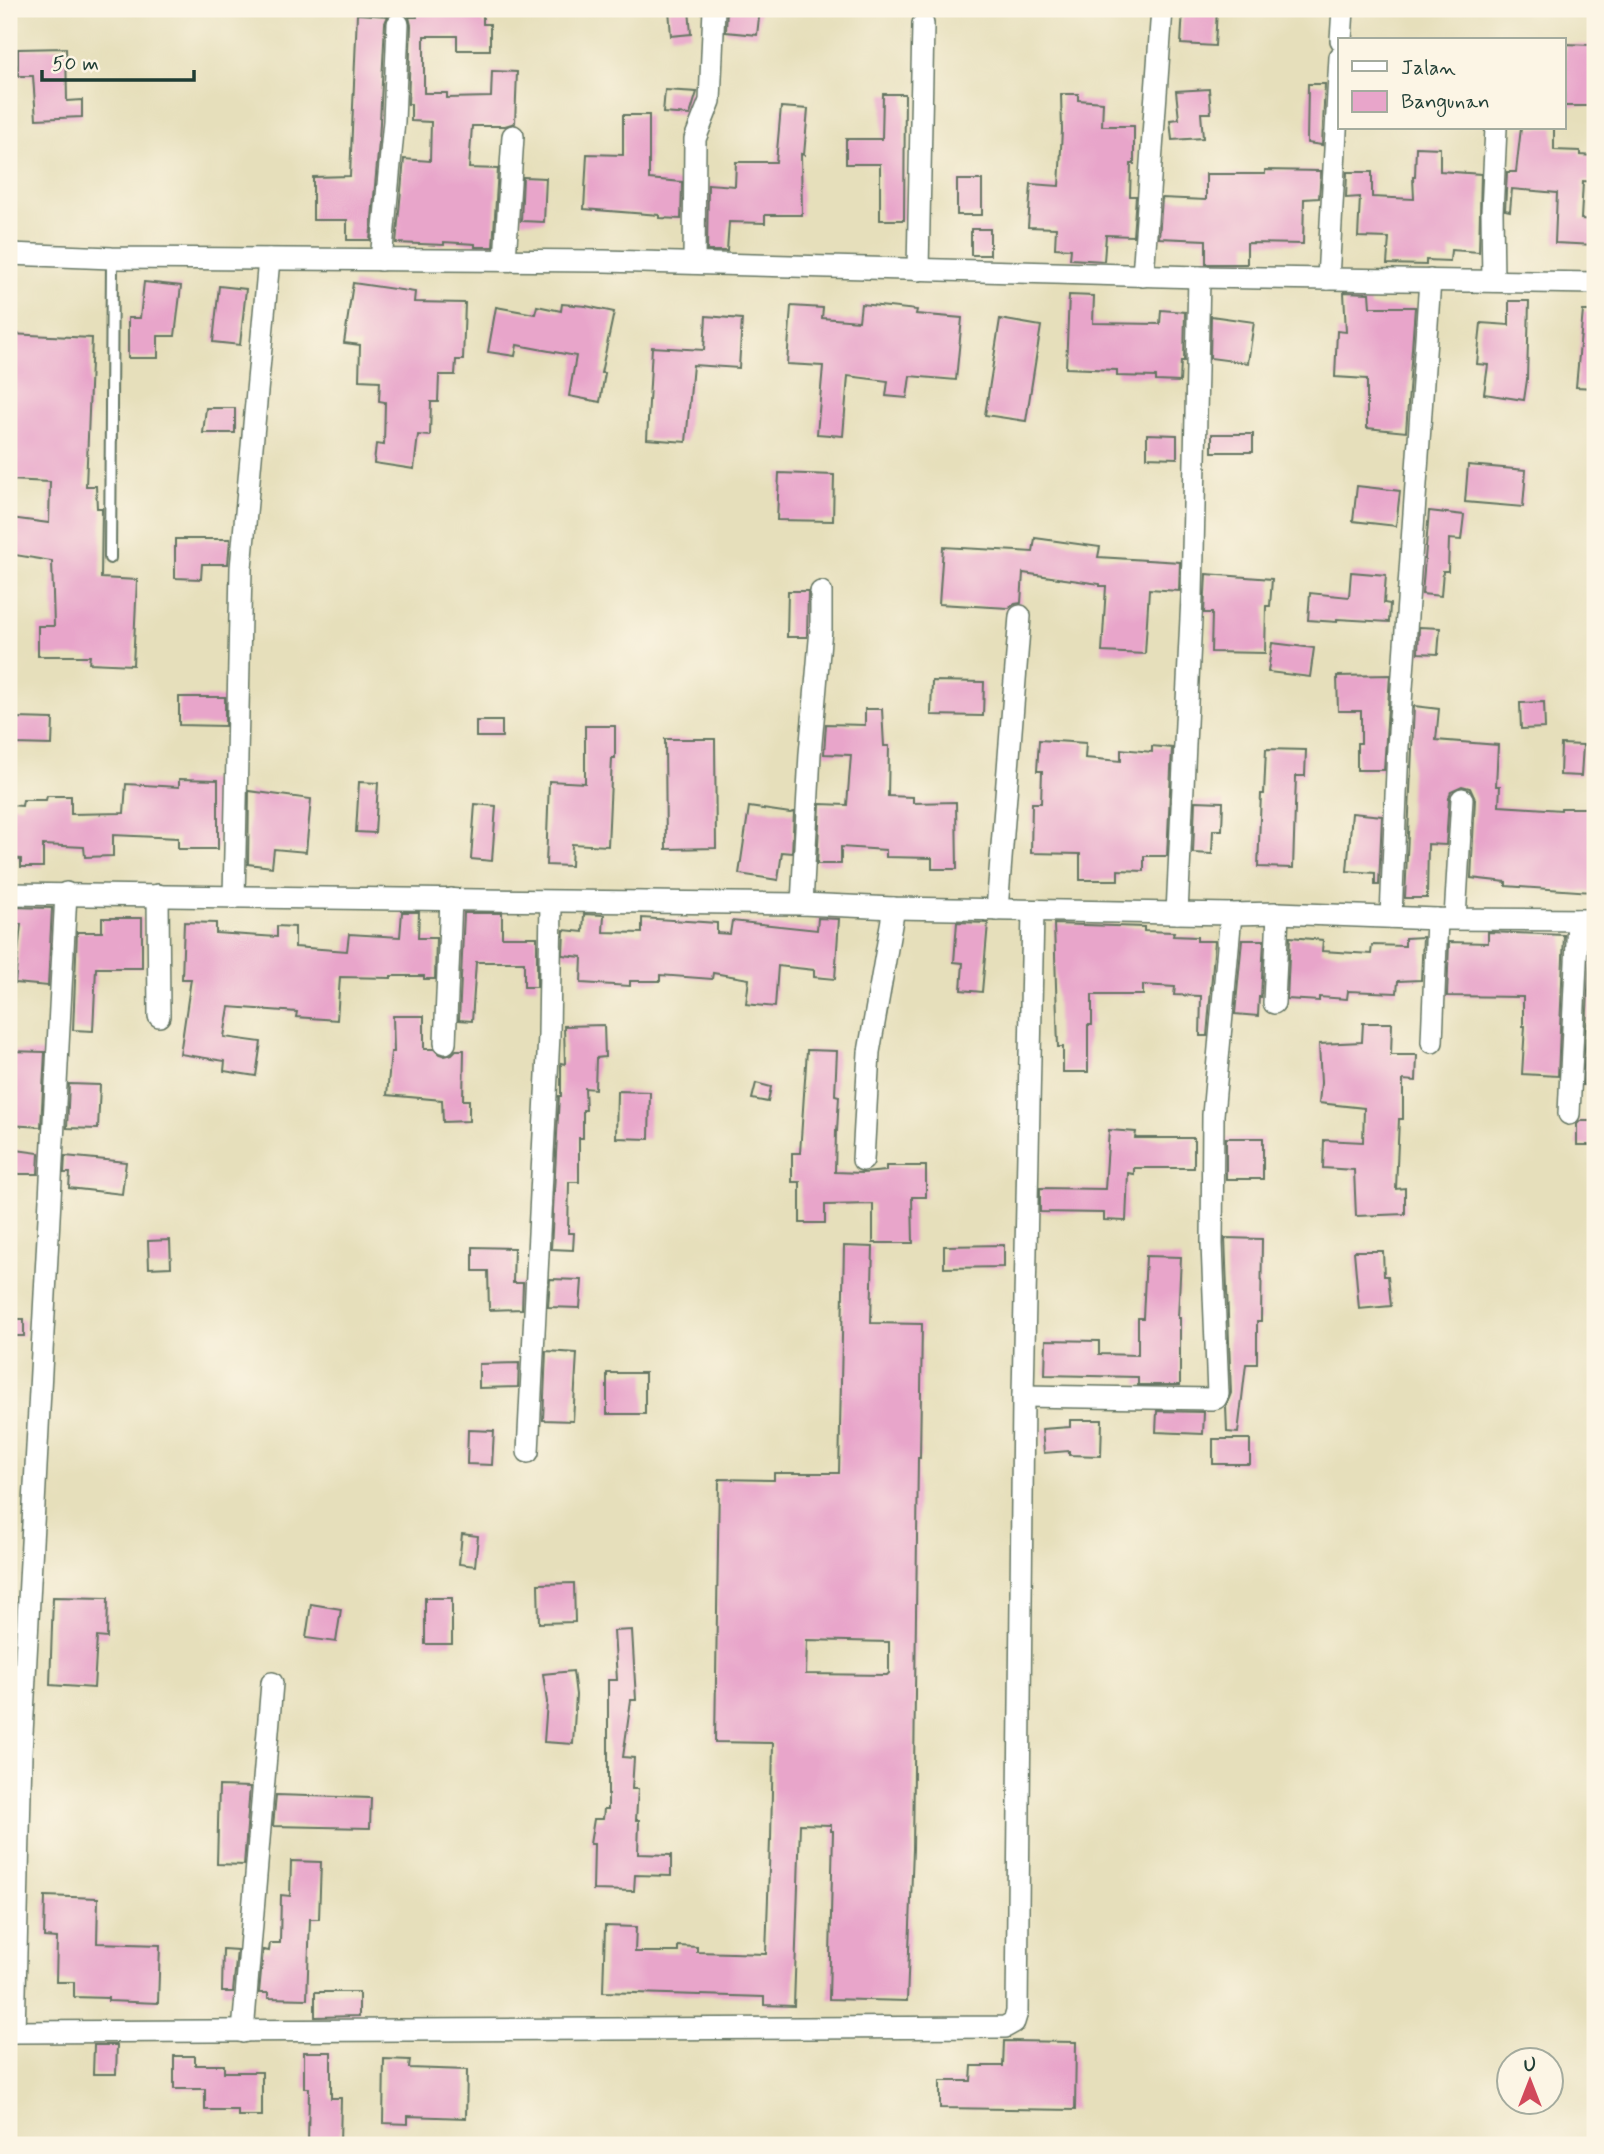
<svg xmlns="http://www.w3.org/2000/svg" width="1604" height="2154" font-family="Mynerve,sans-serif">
  <rect width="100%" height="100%" fill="#fcf5e5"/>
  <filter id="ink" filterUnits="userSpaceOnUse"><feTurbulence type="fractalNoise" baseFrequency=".0143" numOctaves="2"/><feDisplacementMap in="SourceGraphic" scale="14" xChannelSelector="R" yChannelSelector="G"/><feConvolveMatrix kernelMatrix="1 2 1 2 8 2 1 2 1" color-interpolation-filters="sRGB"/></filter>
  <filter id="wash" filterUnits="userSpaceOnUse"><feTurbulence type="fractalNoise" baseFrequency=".00686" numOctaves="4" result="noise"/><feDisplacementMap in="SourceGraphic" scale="28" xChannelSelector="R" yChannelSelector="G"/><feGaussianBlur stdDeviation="1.57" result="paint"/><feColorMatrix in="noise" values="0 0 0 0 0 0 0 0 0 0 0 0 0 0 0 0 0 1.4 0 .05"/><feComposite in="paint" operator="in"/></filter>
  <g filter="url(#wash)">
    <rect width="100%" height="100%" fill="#e6dfbb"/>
    <g id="blocks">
      <g fill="#e8a5ca" fill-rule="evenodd">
        <path d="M457,9H483V24H490V50H457V36H424V93H447V98L491,97L492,71L517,72L515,123L505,126H472L469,168L498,169L493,247H475V244L444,242V245L396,243L404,159L430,161L431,122L411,121V104H408L411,25L409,17H417V12H457Z"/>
        <path d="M669,9H689L691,34L671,36Z"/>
        <path d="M727,9H760L757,35L726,32Z"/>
        <path d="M1183,9H1217L1215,46L1181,44Z"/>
        <path d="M357,14L388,16L385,23L379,142L370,240H347V220H313V177L350,176Z"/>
        <path d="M1565,44L1592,45L1591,74H1595V106H1564Z"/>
        <path d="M66,48L67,101L82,100V117L36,119L33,76H18V49Z"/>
        <path d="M1308,84H1325L1322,145L1307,143Z"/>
        <path d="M1209,89L1211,113H1201L1203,138L1172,140L1170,120L1179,119L1176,91Z"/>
        <path d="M665,90L697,92L690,115L663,113Z"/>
        <path d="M883,94H905L904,220H880V164H846V139H882Z"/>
        <path d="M1061,94H1078V100L1103,102L1102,126H1134V164H1131L1130,196H1136L1133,236L1106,235L1104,261L1070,259L1071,249L1055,248L1056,228L1028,227L1031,184L1059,186L1062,130Z"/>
        <path d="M781,107L808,109L804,155L801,154L802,215H765V223L729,222L727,251H707L708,184L735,186L736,162H776Z"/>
        <path d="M623,115H649V179L682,182L681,219L659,218V215L584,209L587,154L623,155Z"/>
        <path d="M1521,128H1554V150L1580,151V155L1595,156V182L1583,181L1581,219L1595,220V245L1555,243L1557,193L1512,189L1510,211L1505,210L1507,172H1516Z"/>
        <path d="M1416,147L1440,148V171L1481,174L1479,252L1451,250L1450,261L1426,260V265L1387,264L1389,238L1358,237L1360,197L1346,198L1347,172H1372V197L1414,199L1413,177H1415Z"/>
        <path d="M1265,170L1321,171L1319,198L1304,199L1303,244L1247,243V264H1206V240L1159,238L1162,198L1206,200V174H1265Z"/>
        <path d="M523,177L546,178L544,222L521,221Z"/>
        <rect x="957" y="180" width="25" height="35"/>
        <rect x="971" y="229" width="19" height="26"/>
        <path d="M144,282L181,286L175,336H158V358H128V318H140Z"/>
        <path d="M353,283L415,292L414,302L465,303L463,360H456L455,375H439L438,402H431L430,436L418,435L414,469L374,463L376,444L384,445L385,402L379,401L380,381L359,380L360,345L344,343Z"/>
        <path d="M219,286L246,289L240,345L213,342Z"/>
        <path d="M1344,292L1369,293L1370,307H1415L1406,432L1367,428V379L1335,377L1337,331L1346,332Z"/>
        <path d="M1069,295L1094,296L1093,323L1160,324L1161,310L1185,312L1184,361H1181L1180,382L1156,381V377L1117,376V370L1066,368Z"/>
        <path d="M1509,301H1529L1527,380L1524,400L1484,394L1488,365L1477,364L1481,323L1509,325Z"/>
        <path d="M562,304L586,306L614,312L601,373H605L600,402L569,396L576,356L517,345L515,356L488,352L496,307L535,314L537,306L561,311Z"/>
        <path d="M861,304L917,310L916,314L962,318L956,380L910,376L907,398L886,396L888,381L848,376L843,436L817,434L823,366L787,364L791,306L823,308L822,318L859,321Z"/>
        <path d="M1583,311H1595V388L1576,387Z"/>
        <path d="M706,316L742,319L739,368L693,365L686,442L647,439L652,347L704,350Z"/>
        <path d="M1211,316L1254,322L1248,363L1210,358Z"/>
        <path d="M1000,319L1041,326L1026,421L985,415Z"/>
        <path d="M9,334L92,338L86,486H96L97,508H102L101,578L137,580L133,665L89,663L90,656H38V626H54L52,561L9,554V532L11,518L49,523L50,482L9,480Z"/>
        <path d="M206,408H235V433H203Z"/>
        <path d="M1147,434L1177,435V458L1147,457Z"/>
        <rect x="1212" y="434" width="41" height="18"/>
        <path d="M1468,465L1526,470L1523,507L1465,502Z"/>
        <path d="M779,473L834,475L833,521L777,520Z"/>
        <path d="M1357,486L1400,491L1396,526L1353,521Z"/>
        <path d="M1429,511L1464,515L1461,540L1449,539L1448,571H1443L1441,596L1422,594Z"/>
        <path d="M1035,538L1100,547L1098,557L1180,562L1179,591L1149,589L1145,654L1102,652L1106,586H1100V584L1023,573L1021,603L1015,604L1009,608L939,604L943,547L1033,552Z"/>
        <path d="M175,539H230L228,564H202L201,579L175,578Z"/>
        <path d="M1351,572L1386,575L1384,603L1390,604L1389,622L1337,619V622L1308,620L1310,593L1349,597Z"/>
        <path d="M1206,574L1272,579L1270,606H1266L1265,653L1211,652L1212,613H1204Z"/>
        <path d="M788,591H808L807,637H787Z"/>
        <path d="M1419,627L1440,628L1438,654L1418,653Z"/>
        <path d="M1272,643L1314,648L1310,677L1268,672Z"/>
        <path d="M1390,675L1384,770H1357V743H1361V711H1338L1337,676Z"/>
        <path d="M932,681L984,682L983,716L931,715Z"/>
        <path d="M179,697H225V726L179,725Z"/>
        <path d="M1544,702L1545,728L1521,729L1520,703Z"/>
        <path d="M1414,706L1439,709L1436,740L1498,745L1496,786H1500L1499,806L1561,810V808H1594L1592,892L1506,886V882L1471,878L1475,799L1470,788L1462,786L1451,791L1449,798L1446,845L1428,844L1427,898H1405Z"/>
        <path d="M865,709H882L884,746H889L888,796L913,797V803L956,802L957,869H932V858L886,857V850L841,847V864H817L820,804L847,805L851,755L824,754L826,724L865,725Z"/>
        <path d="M16,718L53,719L52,745L15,744Z"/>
        <rect x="476" y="721" width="26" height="16"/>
        <path d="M585,726H615V758H612L608,846L572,844L571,866L546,865L549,781L585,783Z"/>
        <path d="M665,739H715L716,848L666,849Z"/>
        <path d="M1039,740L1086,743L1085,758L1121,761V749L1152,752V746L1172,748L1167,856H1144V871L1118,870V880H1080V854L1031,853L1032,803H1041L1042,771H1037Z"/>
        <path d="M1561,744L1583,745L1581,776L1560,775Z"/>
        <path d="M1266,749L1306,750L1305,776H1296L1293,868L1258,867L1261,794H1264Z"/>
        <path d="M179,779L218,780V849H178V838L113,835V856L85,857L84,847L43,845V867H21V859L9,858V805L22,806L23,800H46L47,796H71V814L124,813L126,784L179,787Z"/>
        <path d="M359,782L378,783L375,833L356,832Z"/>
        <path d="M249,791L311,799L306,852L274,849L272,867L248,864Z"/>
        <path d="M1195,801L1223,802L1222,830H1213L1212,854L1193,853Z"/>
        <path d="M475,804L496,806L492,861L471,859Z"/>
        <path d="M749,807L790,813L794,812L792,853L782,852L778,880L739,874Z"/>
        <path d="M1352,813L1382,816L1379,885H1375V873L1347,871Z"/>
        <path d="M11,907L52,908L48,986L15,983L21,924H11Z"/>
        <path d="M402,912H419L418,938H436L435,979H424V976H391V978L340,977L337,1020L296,1017L297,1012L229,1007L224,1037L261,1042L256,1076L224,1071L225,1061L180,1054L191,979H182L184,922L216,923V933L277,937V926L295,927V947L347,951L349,934L400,937Z"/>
        <path d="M464,913H502V937H537V987H524V962H476L472,1021L459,1020Z"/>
        <path d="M584,914L604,915L603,932L642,933V918L717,923V933L730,934L732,921L817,930L818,918L839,919L835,979L814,977V970L778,966L775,1007L746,1004L749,979L713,973L712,979L660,975V981H630V986L581,983L582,957L563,955L564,930L583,932Z"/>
        <path d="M102,918H142V968H96L93,1031L73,1030L77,932H102Z"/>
        <path d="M957,922L988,923L982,992L961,990L963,963L954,962Z"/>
        <path d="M1054,924L1144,927V931L1174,932L1173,936L1197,937V941H1215L1207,1036H1200L1201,996L1174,995L1175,987L1143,985V995H1092V1025H1088V1072H1063V1047H1058Z"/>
        <path d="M1488,932L1564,935L1558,1076L1522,1074L1525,1026H1523V997L1447,996L1449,942L1488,943Z"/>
        <path d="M1290,937L1323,940L1322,951L1371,954L1372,945L1405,946V938L1423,937L1421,980L1398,981L1397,993L1348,991L1347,999L1319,997V1001L1287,999Z"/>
        <path d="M1242,940H1264L1261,997H1259L1258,1016L1235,1014Z"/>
        <path d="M1590,954H1595V1085H1583Z"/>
        <path d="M393,1016H424V1049H434L439,1054L445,1056L452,1054L456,1050H464L463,1100H469V1121L443,1122L442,1100L387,1095L391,1052H394Z"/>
        <path d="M1363,1023H1392L1391,1055H1417L1416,1081L1403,1080V1119H1399L1396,1189L1405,1188V1214L1356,1216L1354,1170L1323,1168L1324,1140L1363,1142L1364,1108L1319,1103L1321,1083L1319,1044L1362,1042Z"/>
        <path d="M604,1025L605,1057L596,1058L595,1089L585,1088L586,1110H583V1138H579V1182H569L568,1233H574L573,1250L551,1249L559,1096H561V1063L565,1064L564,1026Z"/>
        <path d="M807,1050L837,1051L835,1095L839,1096L837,1131H836L835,1172L863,1173L886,1171V1166H926V1197H912L913,1243H873V1204L825,1205V1223H800V1182H792V1153H800Z"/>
        <path d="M9,1051L45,1052L41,1127L9,1125Z"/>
        <path d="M756,1083L771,1087L768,1102L752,1099Z"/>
        <path d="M69,1084L100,1085L98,1129L67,1128Z"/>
        <path d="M617,1091L650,1092L649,1139L616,1138Z"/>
        <path d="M1580,1121H1595V1145H1577V1124Z"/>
        <path d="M1109,1130L1136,1132L1135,1138H1194V1168H1134V1174L1128,1173L1126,1221L1104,1220V1213L1040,1212V1188L1105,1189Z"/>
        <rect x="1226" y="1138" width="37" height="41"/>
        <path d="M9,1149L39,1153L38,1174H9Z"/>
        <path d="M65,1156L126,1162L122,1194L69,1188L70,1173H64Z"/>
        <path d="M1225,1238L1262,1239L1261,1321H1257V1364H1246L1238,1433L1227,1432L1226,1406L1231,1393Z"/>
        <path d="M170,1240L171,1267L149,1268L148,1241Z"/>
        <path d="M1004,1245V1267L944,1268V1246Z"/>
        <path d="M844,1246L873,1247L871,1323L922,1324L920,1458H918L913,1849L907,2001L829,1999L833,1831H831V1825L800,1824L794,2006L764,2005V1997L603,1992L605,1926L636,1927L635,1952H678V1946L697,1947V1952L766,1954L770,1840H771L773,1743L715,1742L719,1479L774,1480V1473H839ZM807,1640L889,1642V1673L887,1675L806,1674Z"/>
        <path d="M473,1247L514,1248L513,1283H523L522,1309L489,1310L488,1271H473Z"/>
        <path d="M1354,1251H1383L1384,1276H1388L1391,1306L1359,1309Z"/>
        <path d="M1146,1256L1181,1257L1178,1318H1180V1385H1138V1377L1045,1375L1046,1340L1099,1341V1354L1138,1355V1318H1143Z"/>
        <path d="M550,1279L582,1280L580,1308L548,1307Z"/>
        <rect x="9" y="1319" width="15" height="17"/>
        <path d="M546,1351L577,1353L573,1421L543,1420Z"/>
        <path d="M519,1363L518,1387L479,1388V1364Z"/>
        <rect x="607" y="1373" width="38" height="41"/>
        <path d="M1157,1411L1204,1412L1203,1434L1156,1432Z"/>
        <path d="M1070,1420H1102L1101,1456L1069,1455V1451L1044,1453L1042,1429L1070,1427Z"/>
        <path d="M468,1430L494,1431L492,1465L467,1464Z"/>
        <rect x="1213" y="1439" width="37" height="25"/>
        <path d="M462,1534L478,1536L475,1566L459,1564Z"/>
        <path d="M574,1583L575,1622L539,1623L538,1584Z"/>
        <path d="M53,1597L108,1598L107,1638L97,1637L94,1688L50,1685Z"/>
        <rect x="425" y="1598" width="27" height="46"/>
        <path d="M311,1604L341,1609L336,1642L306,1638Z"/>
        <path d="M632,1630L636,1700H631L623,1757L634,1758L632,1789H638L636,1820H639L638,1854L671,1855V1876L635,1875L634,1891L593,1890L594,1844H590L594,1819H603L604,1809H608V1680H617L614,1631Z"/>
        <path d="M573,1671L576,1695L573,1744L544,1742L547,1702L543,1674Z"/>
        <path d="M219,1786L250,1787L244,1865L217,1864Z"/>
        <path d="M276,1795L371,1798L370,1828L273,1826Z"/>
        <path d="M291,1861L321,1862L319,1919H310L307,1999L268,1998V1993H259L263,1950L269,1951L270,1943H280L281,1895L290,1896Z"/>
        <path d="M45,1896L98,1898L97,1943L160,1945L158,2003L108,2001V1998L74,1997V1982H56L57,1938L44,1937Z"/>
        <path d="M223,1949L237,1950L233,1992H222Z"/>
        <path d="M315,1992H359V2016L315,2017Z"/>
        <path d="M1004,2041L1076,2042L1075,2110L940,2108V2081H971L972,2066H1003Z"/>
        <path d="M94,2045H117L116,2074H93Z"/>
        <path d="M304,2052H331V2098H341L340,2145H308L309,2088H304Z"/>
        <path d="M174,2056H195V2065H224V2072H262V2116H238V2110H205V2089H174Z"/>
        <path d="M384,2059L410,2060L409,2068L467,2070L466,2118L408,2116V2124L383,2123Z"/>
      </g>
    </g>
  </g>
  <g filter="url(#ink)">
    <use href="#blocks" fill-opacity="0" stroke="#657663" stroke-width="2"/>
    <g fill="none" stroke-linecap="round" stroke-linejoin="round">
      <defs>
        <g id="service">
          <path d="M9,69L10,67"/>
          <path d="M110,558L112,258"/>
        </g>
        <g id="minor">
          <path d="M1341,40L1343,9"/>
          <path d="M9,254L112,258L604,261L1199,277L1595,283"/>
          <path d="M381,260L394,121L398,24"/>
          <path d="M505,260L513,136"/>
          <path d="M694,263L695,139L710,101L714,9"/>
          <path d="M918,270L923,24"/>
          <path d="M1143,276L1162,9"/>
          <path d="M1328,279L1340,57"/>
          <path d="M1493,281L1492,212L1496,128"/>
          <path d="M9,894L802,904L894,908L1231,914L1278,913L1437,919L1595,920"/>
          <path d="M158,895L159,1016"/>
          <path d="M234,898L241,568L269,259"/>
          <path d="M802,904L810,754L821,629V592"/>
          <path d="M997,910L1020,616"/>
          <path d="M1177,913L1192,597L1199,277"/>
          <path d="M1391,917L1398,747L1430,280"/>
          <path d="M1455,918L1462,799"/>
          <path d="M1274,1003L1278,913"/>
          <path d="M1432,1042L1437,919"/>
          <path d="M445,1043L451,899"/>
          <path d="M1569,1114L1578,920"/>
          <path d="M863,1160L869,1052L894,908"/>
          <path d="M1023,1396L1212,1399L1216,1398L1218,1394L1212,1244L1213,1115L1231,914"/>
          <path d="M528,1452L549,1035L551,902"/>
          <path d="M9,2032L1005,2027L1014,2022L1017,2012L1023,1396L1033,911"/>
          <path d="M14,2032L21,1753L66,893"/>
          <path d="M243,2032L272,1683"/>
        </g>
      </defs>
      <use href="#service" stroke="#657663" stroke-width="14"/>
      <use href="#minor" stroke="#657663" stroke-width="24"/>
      <use href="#service" stroke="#fff" stroke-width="10"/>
      <use href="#minor" stroke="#fff" stroke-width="21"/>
    </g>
  </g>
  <rect width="1604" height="2154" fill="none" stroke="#fcf5e5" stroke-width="35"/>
  <rect x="1338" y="38" width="228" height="91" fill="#fcf5e5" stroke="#a4ab9e" stroke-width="2"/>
  <rect x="1352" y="61" width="35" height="10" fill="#ffffff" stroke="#a4ab9e" stroke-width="2"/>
  <text x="1401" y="74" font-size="21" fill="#1f3d34">Jalan</text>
  <rect x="1352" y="91" width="35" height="21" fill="#e8a5ca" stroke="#a4ab9e" stroke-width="2"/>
  <text x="1401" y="108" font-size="21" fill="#1f3d34">Bangunan</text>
  <g transform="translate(1530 2081)"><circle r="33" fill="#fcf5e5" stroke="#a4ab9e" stroke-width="2"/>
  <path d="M0-5L12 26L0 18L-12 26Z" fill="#d1495b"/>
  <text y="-10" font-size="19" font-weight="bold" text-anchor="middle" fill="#1f3d34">U</text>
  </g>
  <path d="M42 70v10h152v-10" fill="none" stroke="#1f3d34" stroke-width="3.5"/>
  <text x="52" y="70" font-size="21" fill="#1f3d34" stroke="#fcf5e5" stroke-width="5" paint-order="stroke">50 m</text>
</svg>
